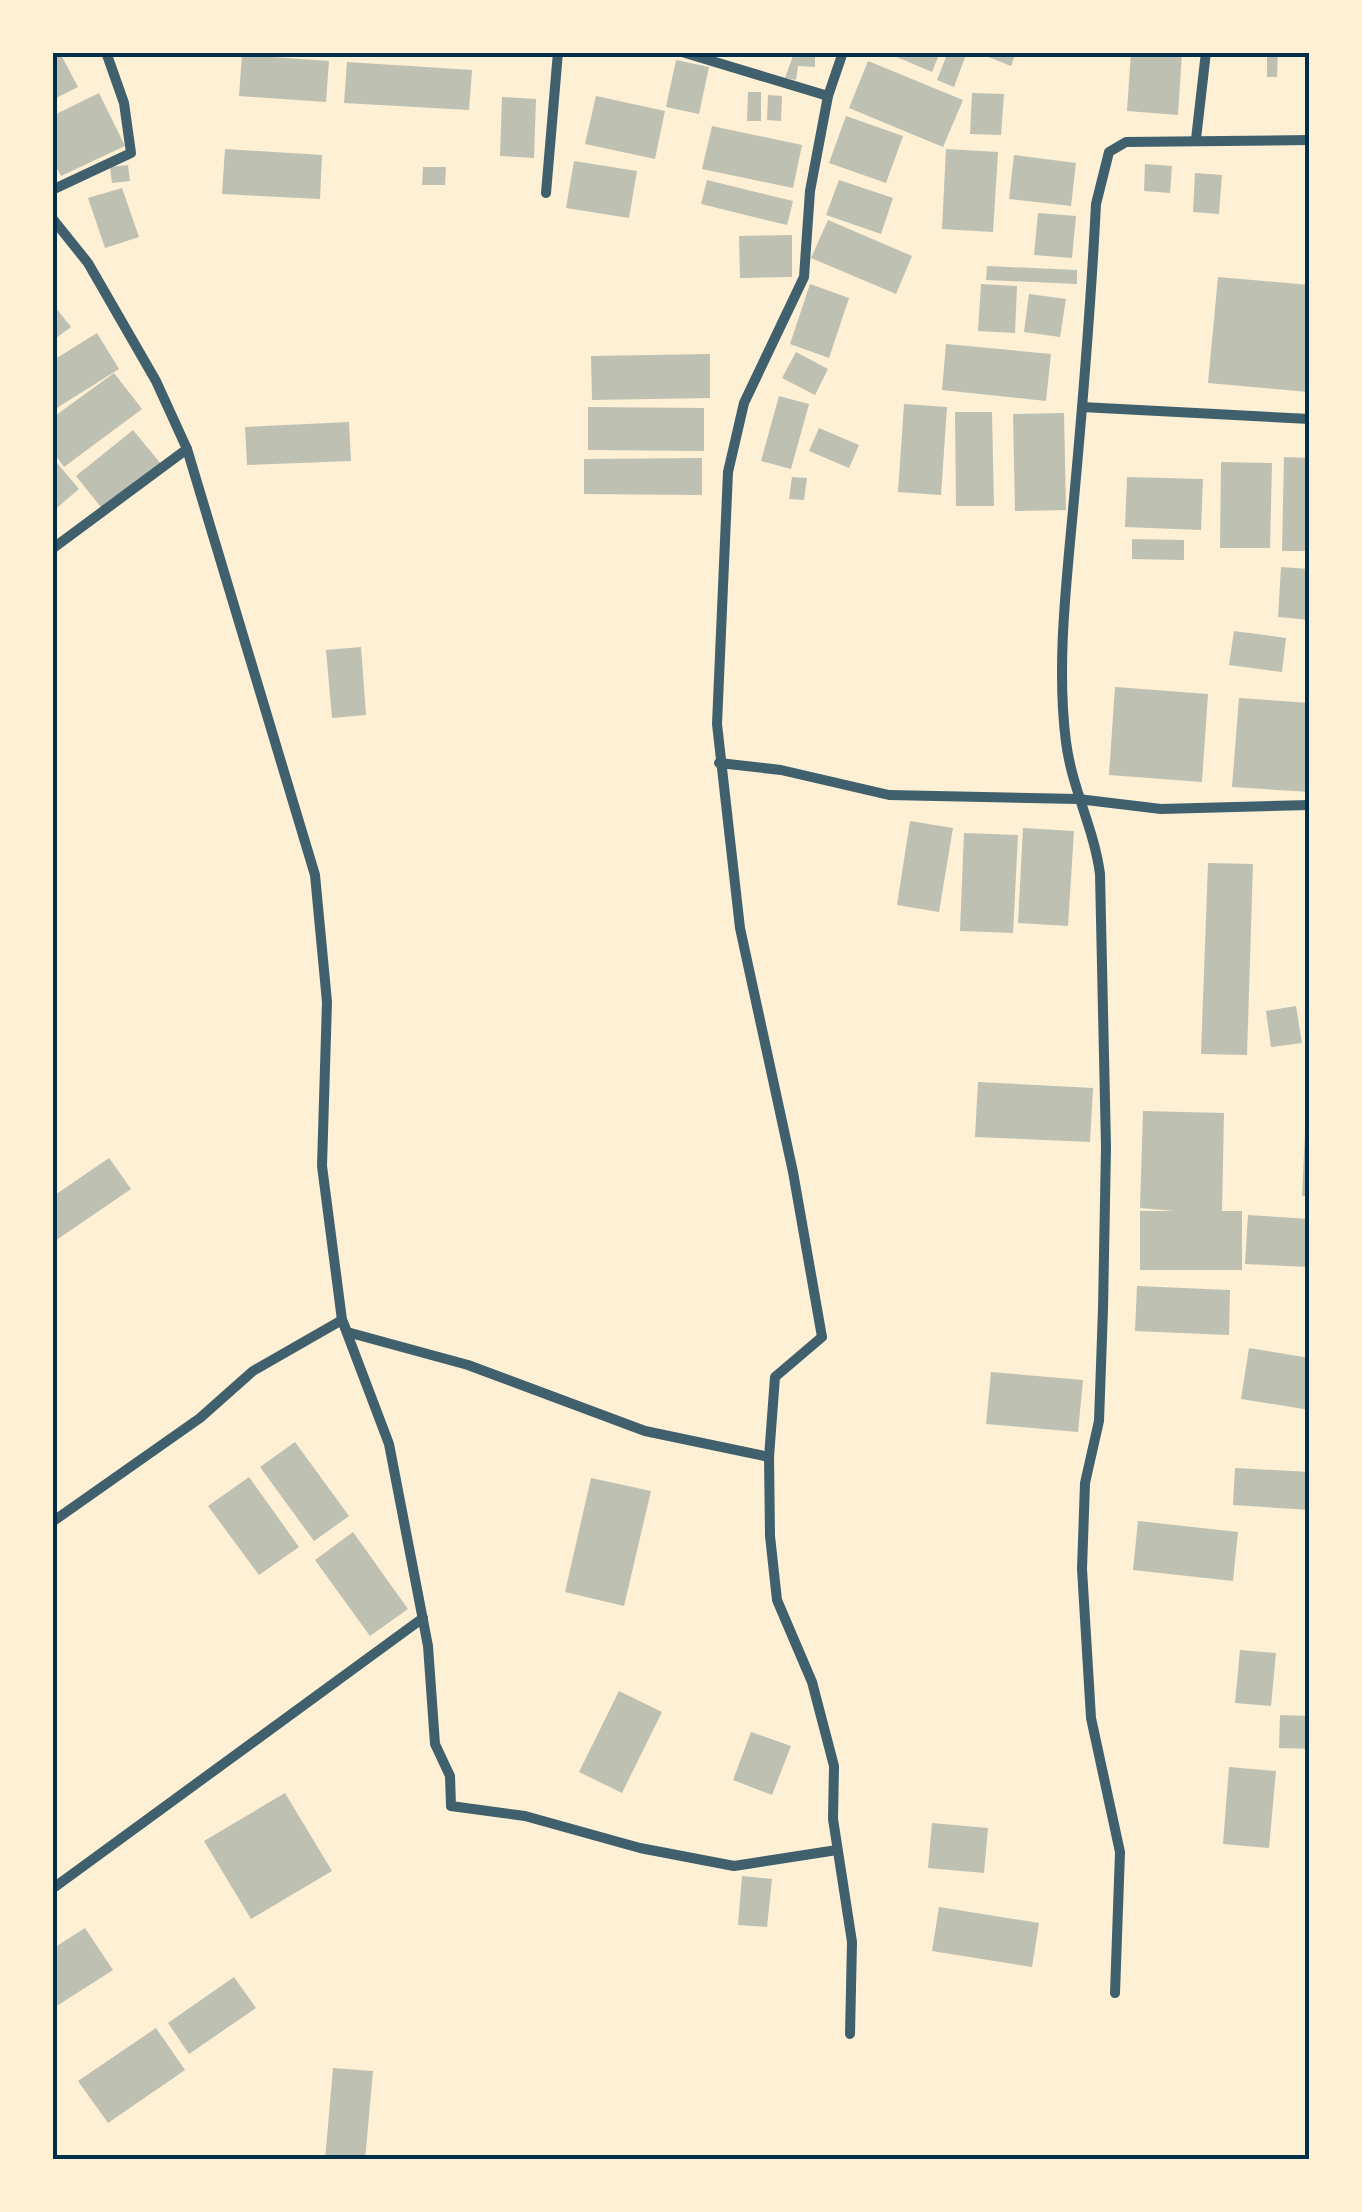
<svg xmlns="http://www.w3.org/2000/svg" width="1362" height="2212" font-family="Cabin,sans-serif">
  <rect width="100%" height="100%" fill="#fdf0d5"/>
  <g fill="#bec0b2">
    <path d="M885,52H940L932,72Z"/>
    <path d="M948,52H967L954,87L937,80Z"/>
    <path d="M976,52H1016L1011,66Z"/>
    <path d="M1131,52H1182L1178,115L1127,111Z"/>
    <path d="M1267,52H1278L1277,77H1267Z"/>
    <path d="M61,55L78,87L52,100V59Z"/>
    <path d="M242,55L329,61L326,102L239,96Z"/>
    <path d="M793,56H815V67L798,66L796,80L785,78Z"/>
    <path d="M676,60L709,67L699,114L666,107Z"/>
    <path d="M868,61L963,100L943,147L849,108Z"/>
    <path d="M347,62L472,70L469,110L344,103Z"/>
    <path d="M748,92H761V121H747Z"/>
    <path d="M99,93L125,146L61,176L52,159V116Z"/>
    <path d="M972,93L1004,94L1001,135L970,134Z"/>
    <path d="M768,95L782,96L781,121L767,120Z"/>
    <path d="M596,96L665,111L655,159L585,144Z"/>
    <path d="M502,97L536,99L534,158L500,156Z"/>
    <path d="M846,116L903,136L886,183L829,163Z"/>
    <path d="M712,126L802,145L793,188L702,169Z"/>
    <path d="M225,149L322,155L320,199L222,194Z"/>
    <path d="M946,149L998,152L993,232L942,229Z"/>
    <path d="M1014,155L1076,163L1071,206L1009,199Z"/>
    <path d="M574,161L637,171L629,218L566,208Z"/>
    <path d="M1145,164L1172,166L1170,193L1144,191Z"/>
    <path d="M128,165L130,181L112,183L110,167Z"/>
    <path d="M423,167H446L445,185H422Z"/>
    <path d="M1195,173L1222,175L1219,214L1193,212Z"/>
    <path d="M707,180L793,201L787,225L701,204Z"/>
    <path d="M839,180L893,198L881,234L826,215Z"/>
    <path d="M122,188L139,237L105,248L88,198Z"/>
    <path d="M1038,213L1076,216L1072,258L1034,255Z"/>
    <path d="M828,220L912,256L896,294L811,258Z"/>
    <path d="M792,235V277L740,278L739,236Z"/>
    <path d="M987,266L1077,270V284L986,280Z"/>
    <path d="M1218,277L1310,285L1308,392L1208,383Z"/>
    <path d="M810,284L849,298L829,358L790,344Z"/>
    <path d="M981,284L1017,286L1015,333L978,331Z"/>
    <path d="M1029,294L1066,299L1060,337L1024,332Z"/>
    <path d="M52,303L71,327L52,341Z"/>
    <path d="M97,333L119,369L52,411V361Z"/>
    <path d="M946,344L1051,354L1046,401L942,390Z"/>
    <path d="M796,352L828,369L815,395L782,378Z"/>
    <path d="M710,354V398L592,400L591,356Z"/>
    <path d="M114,373L142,409L64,467L52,451V418Z"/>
    <path d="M779,396L809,404L791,469L761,461Z"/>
    <path d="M904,404L947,407L941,495L898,492Z"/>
    <path d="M588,407L704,408V451L588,450Z"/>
    <path d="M955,412H992L994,506H956Z"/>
    <path d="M1064,413L1066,510L1015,511L1013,414Z"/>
    <path d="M349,422L351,461L247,465L245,427Z"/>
    <path d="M819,428L859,445L849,468L809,451Z"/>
    <path d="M133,430L161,464L104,511L76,476Z"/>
    <path d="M52,457L79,489L52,512Z"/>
    <path d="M1284,457L1310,458V551H1282Z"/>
    <path d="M702,458V495L584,494V459Z"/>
    <path d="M1221,462L1272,463L1270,548H1220Z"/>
    <path d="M792,477L807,478L804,500L789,499Z"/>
    <path d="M1127,477L1203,479L1201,530L1125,527Z"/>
    <path d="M1132,539L1184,540V560L1132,559Z"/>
    <path d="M1281,567L1310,569V620L1278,617Z"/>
    <path d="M1234,631L1286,638L1282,672L1229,665Z"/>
    <path d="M361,647L366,715L332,718L326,650Z"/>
    <path d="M1115,687L1208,694L1202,782L1109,775Z"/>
    <path d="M1239,698L1310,703V792L1232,787Z"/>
    <path d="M910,821L953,828L939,912L897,905Z"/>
    <path d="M1023,828L1074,831L1068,926L1018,923Z"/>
    <path d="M964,833L1018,835L1013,933L960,931Z"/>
    <path d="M1208,863L1253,864L1247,1055L1201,1054Z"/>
    <path d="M1296,1006L1302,1043L1271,1047L1266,1011Z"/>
    <path d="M978,1082L1093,1088L1090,1142L975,1137Z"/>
    <path d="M1143,1111L1224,1113L1222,1211H1242V1270H1140V1211H1175L1140,1208Z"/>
    <path d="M1306,1112H1310V1196H1302Z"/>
    <path d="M109,1158L131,1189L52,1243V1197Z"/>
    <path d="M1248,1215L1310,1219V1267L1245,1264Z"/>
    <path d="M1137,1286L1230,1290L1229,1335L1135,1331Z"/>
    <path d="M1249,1348L1310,1358V1410L1241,1399Z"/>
    <path d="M991,1372L1083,1380L1078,1432L986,1424Z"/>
    <path d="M295,1442L349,1516L314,1541L260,1467Z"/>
    <path d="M1235,1468L1310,1472V1510L1233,1505Z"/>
    <path d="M249,1477L299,1547L259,1575L208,1506Z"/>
    <path d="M591,1478L651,1491L624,1606L565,1592Z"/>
    <path d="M1138,1521L1238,1532L1233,1581L1133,1570Z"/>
    <path d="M353,1532L408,1609L370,1636L315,1560Z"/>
    <path d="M1240,1650L1276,1653L1271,1706L1235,1703Z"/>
    <path d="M619,1691L662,1712L622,1793L579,1772Z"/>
    <path d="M1280,1715L1310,1716V1749L1279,1748Z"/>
    <path d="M751,1732L791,1746L772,1795L733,1780Z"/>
    <path d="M1229,1767L1276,1771L1269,1848L1223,1844Z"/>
    <path d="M285,1793L332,1871L251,1919L204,1841Z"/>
    <path d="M932,1823L988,1828L984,1873L928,1868Z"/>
    <path d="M742,1876L772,1879L767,1927L738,1925Z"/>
    <path d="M939,1907L1039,1923L1032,1967L932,1951Z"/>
    <path d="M85,1928L113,1970L52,2009V1949Z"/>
    <path d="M234,1977L256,2008L189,2054L168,2023Z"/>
    <path d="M156,2028L185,2070L108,2123L78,2081Z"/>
    <path d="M333,2068L373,2071L365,2160H325Z"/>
  </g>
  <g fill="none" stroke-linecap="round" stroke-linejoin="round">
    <g stroke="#3f606c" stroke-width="10">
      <path d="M682,52L828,96"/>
      <path d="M843,52L828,96L810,191L804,277L744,403L728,472L717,724L740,928L793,1172L822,1337L775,1377L769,1457L770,1536L777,1600L812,1682L834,1766L833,1819L852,1942L850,2034"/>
      <path d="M1196,139L1206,52"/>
      <path d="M52,190L131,153L124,103L106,52"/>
      <path d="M546,193L558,52"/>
      <path d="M52,218L88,263L156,381L187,449L315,875L327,1002L322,1166L342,1320L389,1444L428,1646L435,1744L450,1776L451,1806L525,1816L640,1848L734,1866L837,1850"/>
      <path d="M1082,407L1310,419"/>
      <path d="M52,549L187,449"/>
      <path d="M719,763L781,770L889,795L1078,799L1161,809L1310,805"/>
      <path d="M52,1522L200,1418L253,1371L342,1320L347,1332L468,1365L645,1431L769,1457"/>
      <path d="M52,1889L423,1618"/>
      <path d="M1115,1993L1120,1852L1091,1718L1082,1569L1085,1483L1099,1421L1103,1309L1106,1147L1100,874C1094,828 1072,789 1066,742C1056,664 1067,578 1074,499C1083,401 1091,302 1096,204L1109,152L1126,142L1310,140"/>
    </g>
  </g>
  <rect width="1362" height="2212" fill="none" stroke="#fdf0d5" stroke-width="110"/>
  <rect x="55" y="55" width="1252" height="2102" fill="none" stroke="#003049" stroke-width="4"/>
</svg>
